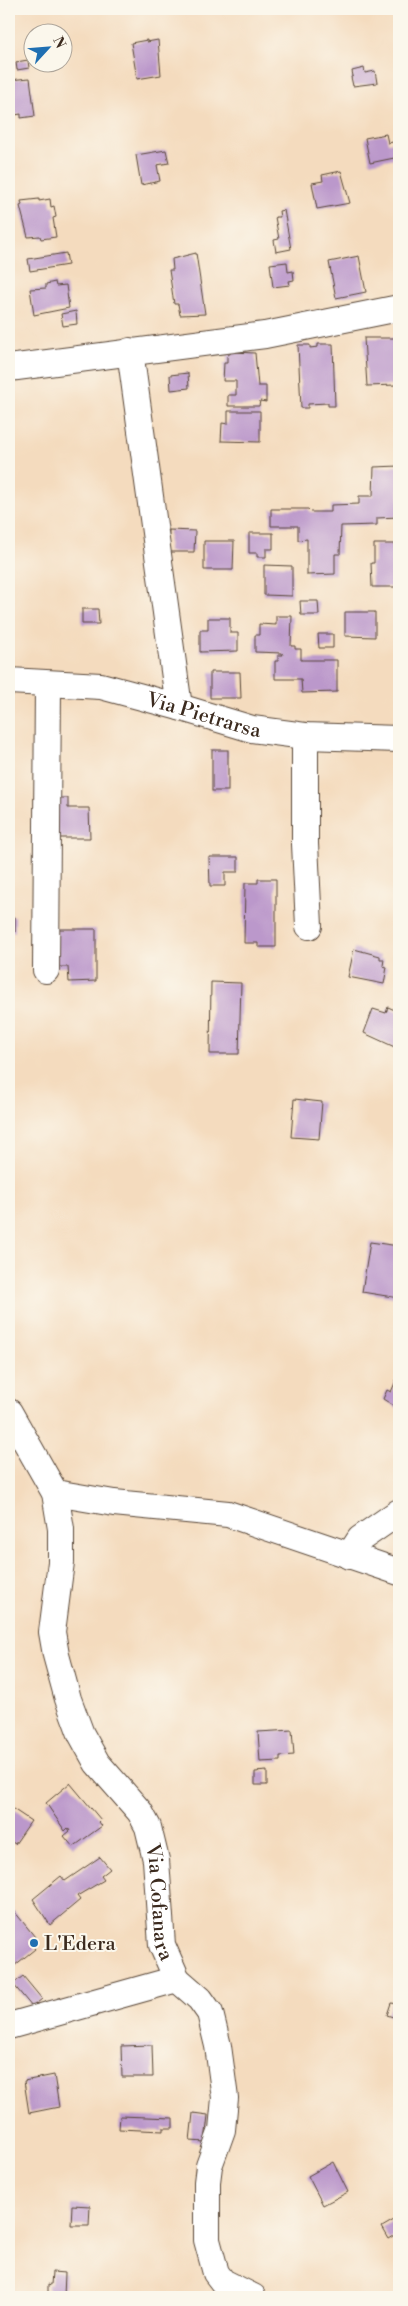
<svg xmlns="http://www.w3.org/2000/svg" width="408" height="2306" font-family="'Libre Bodoni',serif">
  <rect width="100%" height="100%" fill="#fbf7ec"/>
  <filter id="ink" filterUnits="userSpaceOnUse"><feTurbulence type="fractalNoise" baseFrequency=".02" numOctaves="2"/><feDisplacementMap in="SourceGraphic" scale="10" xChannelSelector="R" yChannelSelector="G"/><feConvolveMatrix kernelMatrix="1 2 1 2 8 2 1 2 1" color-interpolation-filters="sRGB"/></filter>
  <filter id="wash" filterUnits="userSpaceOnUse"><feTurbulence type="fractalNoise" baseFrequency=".0096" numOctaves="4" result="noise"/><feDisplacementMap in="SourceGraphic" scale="20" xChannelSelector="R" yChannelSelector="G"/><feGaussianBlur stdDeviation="1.12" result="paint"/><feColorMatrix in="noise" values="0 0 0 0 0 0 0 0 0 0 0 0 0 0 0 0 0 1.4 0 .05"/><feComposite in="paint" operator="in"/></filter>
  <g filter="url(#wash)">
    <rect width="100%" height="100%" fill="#f4dbbe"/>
    <g id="blocks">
      <g fill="#bb98cb">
        <path d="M147,40V42L158,40L161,75L137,79L131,43Z"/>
        <path d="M28,60L29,68L17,70L16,62Z"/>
        <path d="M364,68L365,73L375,71L377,83L353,86L351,77L353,76L352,71Z"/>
        <path d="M30,78L35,116L21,118V114L9,116V80Z"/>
        <path d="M386,134L388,143L398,141L399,157L370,163L365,138Z"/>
        <path d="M166,150L169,163L157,165L160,181L141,185L136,155Z"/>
        <path d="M341,171L350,203L317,209L312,183L323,181L322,175Z"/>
        <path d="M39,199V201L50,199L51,207L54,206L56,217L53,218L56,237L41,239L40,236L28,237L20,206L22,205L21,201Z"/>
        <path d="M284,210L291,249L276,252L274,240L279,239L275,217H280L279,211Z"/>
        <path d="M66,253L68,265L30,271L28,259Z"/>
        <path d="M196,253L205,314L180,315L178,304H174L169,270H173L172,259Z"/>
        <path d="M359,256L366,292L336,298L329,262Z"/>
        <path d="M287,262L288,272L293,271L294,280L289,281L290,285L273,287L270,264Z"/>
        <path d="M55,282L56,286L66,285L69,308L34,315L30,289L46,288V284Z"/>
        <path d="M76,311L77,324L63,326L61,314Z"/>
        <path d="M364,338H397L396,385L367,386Z"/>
        <path d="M318,344H333L335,406H328V403L308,404V408H301L298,345H310V348L318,347Z"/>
        <path d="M232,352L255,353L258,386H266V402L260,401L259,406H228V395H236V381H223L224,363H227V356Z"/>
        <path d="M188,373L189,388L171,390L170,375Z"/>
        <path d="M228,411H260V442L221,441L222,423L228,424Z"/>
        <path d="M399,466V517L377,518V525L341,526L340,554H335V574L307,575V539L298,540V526H271V509H308L311,512H331V505L359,504V496H373L374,467Z"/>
        <path d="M169,530L195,531L194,552H168Z"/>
        <path d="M249,533H273V549H266V557H257V553H249Z"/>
        <path d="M204,541H234L233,570H204Z"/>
        <path d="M374,544H396V555H399V587H372L371,563H374Z"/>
        <path d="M264,565L292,566V596L264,595Z"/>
        <path d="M300,601H318L319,615H301Z"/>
        <path d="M82,609H98L99,624H82Z"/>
        <path d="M345,612H375V637L345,636Z"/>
        <path d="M276,616H292L291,646H295V649H301V660H337V692L302,693L301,679H275V661H278V655H283L282,653L255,652V635H259V624L276,625Z"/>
        <path d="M208,618H230V633H238V651L200,652V630H208Z"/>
        <path d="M318,634H333V648H319Z"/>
        <path d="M210,672H240L241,698H210Z"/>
        <rect x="212" y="750" width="16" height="41"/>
        <path d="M56,798H68V808H89L90,838H56Z"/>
        <path d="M209,857H238V872H225V886H210Z"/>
        <path d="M258,879H276V947H258V943H244L245,883H258Z"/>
        <path d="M9,916L15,917V932L9,931Z"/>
        <path d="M56,929H96V981L69,982L68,967H56Z"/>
        <path d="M354,949L380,956V959H384L383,966L387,967L384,984L348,977Z"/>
        <path d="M211,982L241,983L239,1054H210Z"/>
        <path d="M388,1007L399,1012V1049L364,1033L373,1009L386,1013Z"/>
        <path d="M294,1099L322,1102L319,1139L291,1137Z"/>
        <path d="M370,1242L399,1246V1298L362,1292Z"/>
        <path d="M398,1376H399V1409L383,1399L387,1390L391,1392Z"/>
        <path d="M292,1730L294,1755L280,1756V1761L260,1762L258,1732Z"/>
        <path d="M267,1771V1785H255V1772Z"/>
        <path d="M70,1783L101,1820L99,1822L102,1826L73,1847L64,1836L70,1831L68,1828L65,1831L46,1803Z"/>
        <path d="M10,1807L31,1821L15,1844L9,1840Z"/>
        <path d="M100,1857L110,1869L101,1876L104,1880L77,1896L80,1900L50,1925L33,1899L61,1876L65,1881Z"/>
        <path d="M10,1906L35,1937L29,1941L35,1949L9,1970Z"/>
        <path d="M23,1976L42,1999L32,2007L13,1984Z"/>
        <path d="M391,2003L399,2004V2025L394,2023L396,2018L387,2015Z"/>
        <path d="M152,2045L153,2077H122L121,2046Z"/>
        <path d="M54,2075L59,2107L29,2113L24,2081Z"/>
        <path d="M193,2113L208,2115L205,2142L190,2141Z"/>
        <path d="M120,2116L173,2118V2128H163V2131L119,2129Z"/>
        <path d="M333,2162L348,2192L323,2205L308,2176Z"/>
        <path d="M72,2205L90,2206L89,2225H71Z"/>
        <path d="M399,2217V2233L389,2239L382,2227Z"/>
        <path d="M52,2272L65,2273L64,2297H48V2284L51,2285Z"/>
      </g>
    </g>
  </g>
  <g filter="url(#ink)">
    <use href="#blocks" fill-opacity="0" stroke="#574536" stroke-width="1"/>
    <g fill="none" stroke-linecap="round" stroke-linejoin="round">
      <defs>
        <g id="minor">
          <path d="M130,351L179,707"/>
          <path d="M9,368L265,335L399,308"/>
          <path id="s1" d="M9,681L101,686L179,707L252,729L305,736L399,739"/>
          <path d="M305,736V844L309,926"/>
          <path d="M46,970L48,684"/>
          <path id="s2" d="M9,1412L55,1493L61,1529V1562L52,1632L56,1655L68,1699L81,1734L97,1763L140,1812L148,1827L156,1860L162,1945L177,1979L200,1999L210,2013L218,2046L225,2098L222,2130L209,2166L207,2182V2240L216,2273L223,2282L253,2297"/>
          <path d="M55,1493L114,1503L228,1514L399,1572"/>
          <path d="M349,1556L360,1539L399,1512"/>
          <path d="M9,2026L177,1979"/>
        </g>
      </defs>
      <use href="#minor" stroke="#574536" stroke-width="28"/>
      <use href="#minor" stroke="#fff" stroke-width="26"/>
    </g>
  </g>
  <circle fill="#1f6fb2" stroke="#fbf7ec" stroke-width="2" cx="34" cy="1943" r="5"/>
  <g text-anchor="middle" stroke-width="4" stroke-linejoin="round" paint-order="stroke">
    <g font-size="20" fill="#3b2a1e" stroke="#fbf7ec">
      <text dy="7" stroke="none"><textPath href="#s1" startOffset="199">Via Pietrarsa</textPath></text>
      <text dy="7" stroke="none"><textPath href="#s2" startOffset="531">Via Cofanara</textPath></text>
    </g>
    <g font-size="20" fill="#3b2a1e" stroke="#fbf7ec" text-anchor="start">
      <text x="44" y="1950">L'Edera</text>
    </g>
  </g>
  <rect width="408" height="2306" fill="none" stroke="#fbf7ec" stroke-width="30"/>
  <g transform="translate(48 48) rotate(64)"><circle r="24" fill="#fbf7ec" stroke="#aea59a"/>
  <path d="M0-4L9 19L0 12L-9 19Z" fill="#1f6fb2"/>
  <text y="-8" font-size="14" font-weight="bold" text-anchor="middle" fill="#3b2a1e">N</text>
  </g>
</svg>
